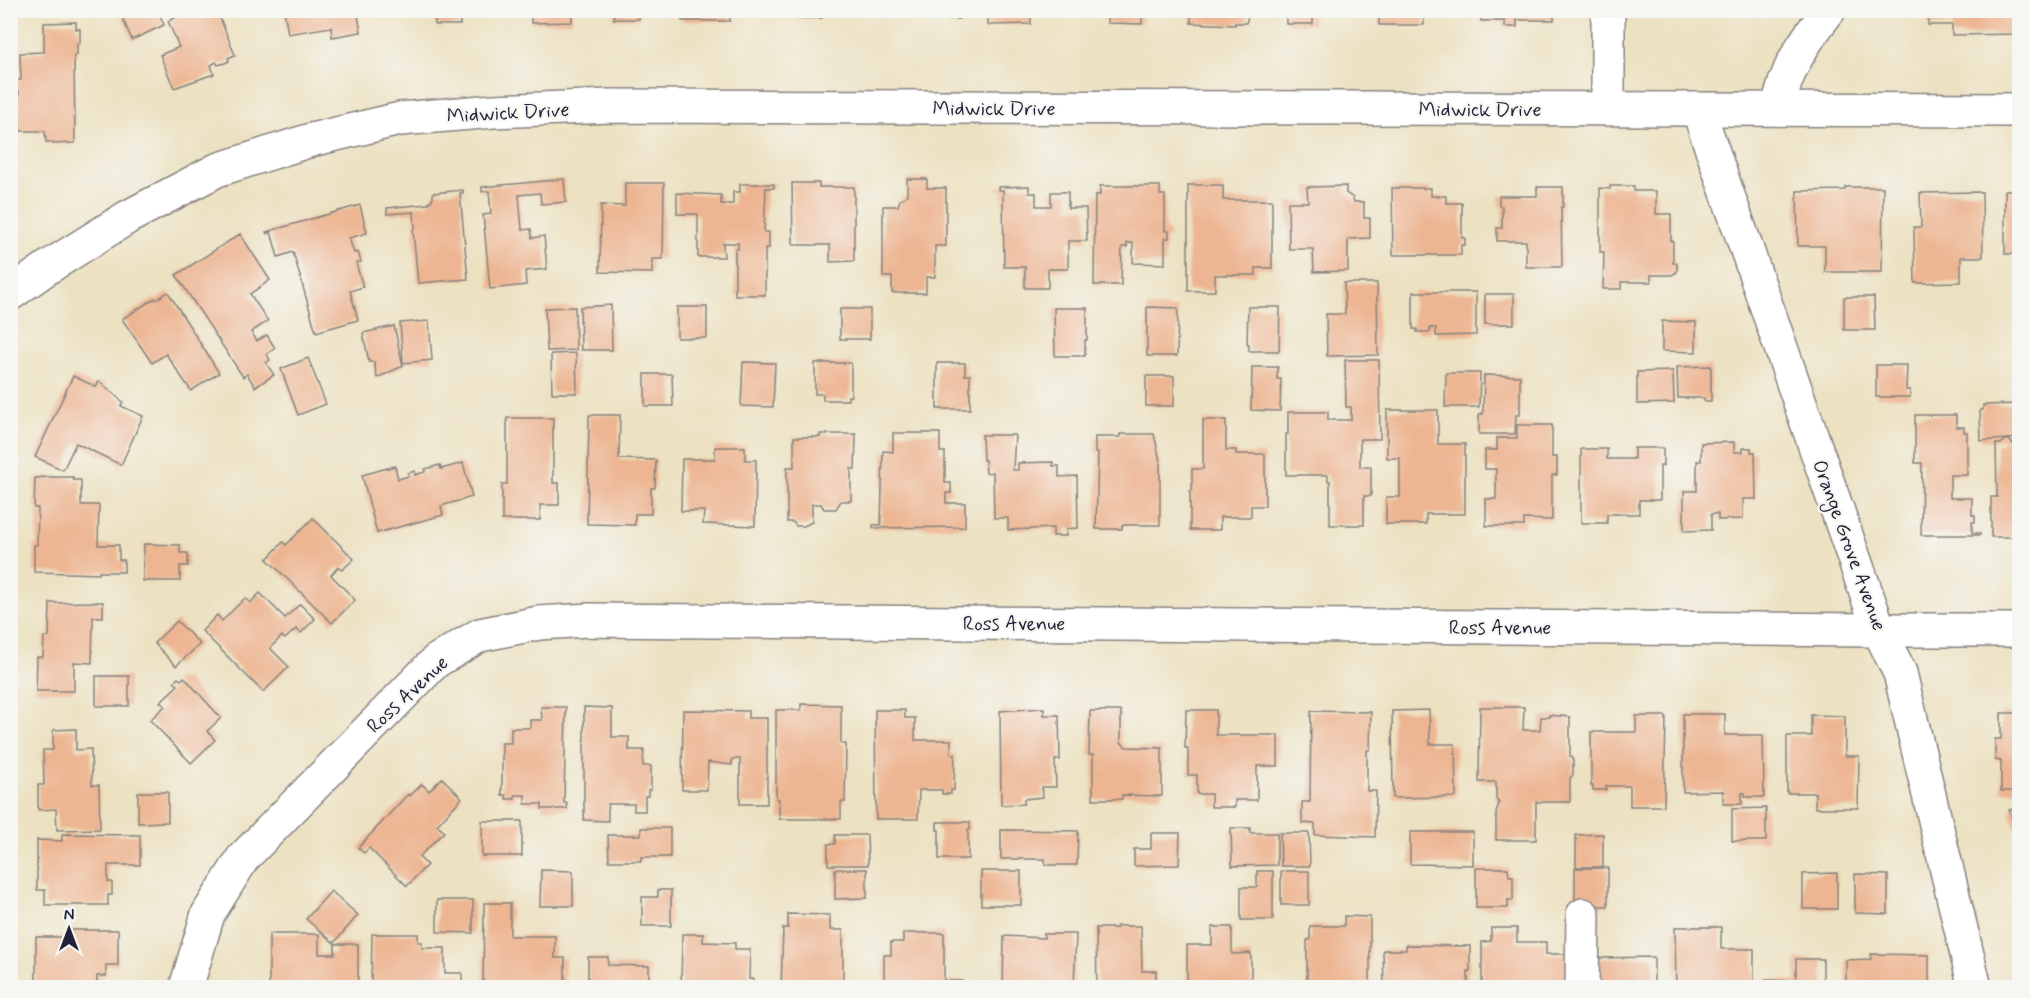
<svg xmlns="http://www.w3.org/2000/svg" width="2030" height="998" font-family="Mynerve,sans-serif">
  <rect width="100%" height="100%" fill="#f6f6f2"/>
  <filter id="ink" filterUnits="userSpaceOnUse"><feTurbulence type="fractalNoise" baseFrequency=".0167" numOctaves="2"/><feDisplacementMap in="SourceGraphic" scale="12" xChannelSelector="R" yChannelSelector="G"/><feConvolveMatrix kernelMatrix="1 2 1 2 8 2 1 2 1" color-interpolation-filters="sRGB"/></filter>
  <filter id="wash" filterUnits="userSpaceOnUse"><feTurbulence type="fractalNoise" baseFrequency=".008" numOctaves="4" result="noise"/><feDisplacementMap in="SourceGraphic" scale="24" xChannelSelector="R" yChannelSelector="G"/><feGaussianBlur stdDeviation="1.35" result="paint"/><feColorMatrix in="noise" values="0 0 0 0 0 0 0 0 0 0 0 0 0 0 0 0 0 1.4 0 .05"/><feComposite in="paint" operator="in"/></filter>
  <g filter="url(#wash)">
    <rect width="100%" height="100%" fill="#ece1c1"/>
    <g id="blocks">
      <g fill="#edb592">
        <path d="M119,10H158L164,25L132,40Z"/>
        <path d="M192,10H239L220,18L235,55L228,58L229,61L225,63L218,65L216,62L211,65L214,74L174,88L160,55L179,47L168,21Z"/>
        <path d="M284,10H357L361,32L332,37L331,27L288,34Z"/>
        <rect x="435" y="10" width="25" height="15"/>
        <path d="M531,10H572V22L531,23Z"/>
        <rect x="614" y="10" width="25" height="9"/>
        <path d="M682,10H744V13H730V21H682Z"/>
        <rect x="783" y="10" width="39" height="8"/>
        <path d="M897,10H959V19H933V15H897Z"/>
        <path d="M988,10H1049V13H1031V24L988,25Z"/>
        <path d="M1107,10H1142V24L1107,23Z"/>
        <path d="M1191,10H1248V17L1246,23H1235V25L1191,23Z"/>
        <path d="M1286,10H1356V13H1313V24H1286Z"/>
        <rect x="1379" y="10" width="45" height="15"/>
        <path d="M1481,10H1554V20H1517V27H1505V21H1481Z"/>
        <path d="M1928,10H2020V34L1952,35V25H1928Z"/>
        <path d="M76,22V29H80V43H77V55H74L75,143L53,144V142H46L45,131H20L19,91H16V80H21L20,53L44,52V23Z"/>
        <path d="M564,179L566,202L541,204L540,193L519,195L522,230L531,229L532,238L544,236L547,269L525,271L526,285L490,289L483,215L491,214L489,191L482,192V187Z"/>
        <path d="M907,179H927V188H946V246H935V277H926V293H892V277H883V206H898L900,200L907,195Z"/>
        <path d="M625,183H664L663,259H652V273L600,272L601,205L625,206Z"/>
        <path d="M792,183H819V187H854V261L830,262V245H793Z"/>
        <path d="M740,184H774V188H766L764,232H769V248H765V295H735V249H738V243H723L724,257H698V214H677V193L721,195V204H733V192H740Z"/>
        <path d="M1188,185H1223V200H1272V268H1256V275H1215V291H1188Z"/>
        <path d="M1029,186V193H1036V206H1051V192H1068V208H1086L1087,241H1068V269H1048V288H1025V267H1004L1003,190H998V187Z"/>
        <path d="M1100,186H1160V195H1165V231H1169V238H1165V264L1133,263V243H1127V247H1122L1121,285H1094L1095,195H1100Z"/>
        <path d="M1346,186V193L1353,198L1354,202H1364V218H1370V238L1348,239V271L1314,272L1313,249H1289L1288,202H1308L1307,187Z"/>
        <path d="M1610,186H1634V191H1656V214H1671V241H1673V263H1677V272L1672,275H1651V282H1621V289H1603L1604,252H1600V188L1610,189Z"/>
        <path d="M1537,187H1563V207H1561L1562,267H1526V241H1497V228H1502V206H1499V196H1537Z"/>
        <path d="M1845,187H1883L1882,272H1825V246H1798L1797,191L1845,190Z"/>
        <path d="M1392,188H1431V196H1446V203H1462V238H1465V245H1461V255H1393Z"/>
        <path d="M463,190V193H460L468,279L418,283L413,230L415,229L414,212L387,214V208L428,204L433,198V193Z"/>
        <rect x="2005" y="190" width="15" height="64"/>
        <path d="M1982,192L1983,257H1961V282L1915,283L1914,227H1921L1920,193Z"/>
        <path d="M360,205L367,233L349,238L354,253L358,252L361,262L356,263L363,287L350,291L358,320L316,332L293,252L278,257L271,232L267,234L266,232Z"/>
        <path d="M240,234L270,280L250,294L268,321L251,332L257,341L267,335L275,348L267,354L270,360L266,363L274,375L255,387L247,374L243,377L176,275Z"/>
        <path d="M1344,283H1377L1378,355L1327,356L1326,314H1345Z"/>
        <path d="M168,292L219,373L191,391L166,354L152,363L122,319L155,298L156,300Z"/>
        <path d="M1413,292H1476V335L1436,336V328H1430V332H1417V329H1413Z"/>
        <rect x="1485" y="294" width="29" height="30"/>
        <path d="M1844,297H1874L1875,330H1844Z"/>
        <path d="M611,305L612,350H581L580,307Z"/>
        <path d="M575,307L576,350L547,351L545,308Z"/>
        <rect x="677" y="307" width="30" height="31"/>
        <path d="M1147,307L1178,308L1177,356H1147Z"/>
        <path d="M1248,307H1280L1279,351H1249V344H1247Z"/>
        <path d="M1054,308H1087V340H1085V356H1055Z"/>
        <rect x="840" y="309" width="30" height="30"/>
        <path d="M429,321L432,360L403,363L400,323Z"/>
        <path d="M1662,321L1696,322V352L1662,351Z"/>
        <path d="M394,326L403,366L377,378L374,362H369L363,333Z"/>
        <path d="M576,353L577,393H552L551,354Z"/>
        <path d="M308,358L326,404L298,415L281,369Z"/>
        <path d="M1345,360H1379L1380,439H1360V467H1371V496H1364V525H1330V481H1328V475H1286V434H1288V412H1328V420H1351V407H1346Z"/>
        <path d="M743,362L775,363L773,407L741,406Z"/>
        <path d="M815,363H851V396H848V400H823V394H815Z"/>
        <path d="M937,363H965V375H970V409H937Z"/>
        <path d="M1876,365H1907L1906,390H1910V397H1876Z"/>
        <path d="M1711,366V401H1704V398H1678L1677,367Z"/>
        <path d="M1252,367H1278L1277,379H1281L1280,411L1251,410Z"/>
        <path d="M1673,371L1674,403L1637,404V372Z"/>
        <path d="M1446,373H1480L1479,407H1445Z"/>
        <path d="M645,374H672L673,406H645Z"/>
        <path d="M1484,375L1520,376V415H1516L1515,434H1479V414H1483Z"/>
        <path d="M73,376L96,387L99,381L123,402L121,406L143,416L121,465L76,443L63,470L35,457Z"/>
        <rect x="1146" y="376" width="28" height="30"/>
        <path d="M2020,404V438L1981,441L1980,410H1983V405Z"/>
        <path d="M1387,410H1438V444H1465V514H1426V524H1386V497H1400V458H1387Z"/>
        <path d="M589,415H620L619,459L656,460L655,488H651V514H635V525L587,524Z"/>
        <path d="M1915,415H1956V427H1964V432H1967V475H1950V498H1972V515H1975V522H1972V533H1980V535H1921L1922,463H1915Z"/>
        <path d="M507,418H553V483H559V505H540V520H502V484H507Z"/>
        <path d="M1203,420H1226V450H1236V454H1265V506H1251V517H1220V530H1190V491H1192V469H1203Z"/>
        <path d="M1517,425H1552V457H1557V475H1552V520L1524,519V526H1486V499H1496V469H1485V450H1497V438H1517Z"/>
        <path d="M893,433H940V452H945V483H951V493H946V503H965V527L873,528V525H881L883,451L893,452Z"/>
        <path d="M820,434H856L855,469H851V501H841L836,509H824L821,504H812V522L804,526H796L793,522H787V467H794V437H820Z"/>
        <path d="M1120,434H1154L1160,461V525H1122V529H1096L1098,453H1095V437H1120Z"/>
        <path d="M982,435H1015L1013,470H1018V463L1053,462V466H1059V477L1077,476L1078,528L1066,529V536H1053V528L1008,530V518H994L993,472L986,473L985,460H983Z"/>
        <path d="M2004,440H2009L2013,444H2020V529H2017V537H1991V497H1997L1996,444H2001Z"/>
        <path d="M1734,442V452H1743V448H1751V452H1755L1756,499H1743V519L1718,520V514H1711V530L1684,531V491H1697V461H1701V443Z"/>
        <path d="M715,447H745V460H756L755,526L703,524L704,511H681L682,459H715Z"/>
        <path d="M1634,448H1663V466H1660V500H1639V514H1607V523H1581V449H1607V459H1634Z"/>
        <path d="M463,463L472,497L441,506L443,515L377,533L362,475L395,466L398,479L409,476L408,473L415,471V475L425,472V469L440,465L441,469Z"/>
        <path d="M47,477H73V480H81V505H99L98,545H119V560H124V572H99V574L34,572V545H37L38,508H34L35,478Z"/>
        <path d="M313,518L354,559L342,570L338,567L331,575L355,600L332,623L267,559L283,542L286,545Z"/>
        <path d="M144,544L180,545V553H188V566H180V581H143Z"/>
        <path d="M260,593L285,618L300,604L315,619L301,633L296,629L285,639L282,636L270,648L289,667L263,692L202,631L217,615L222,621L245,598L250,603Z"/>
        <path d="M91,602H103V617H93L92,663L74,662V691H36L37,657H43L44,637H49L50,603Z"/>
        <path d="M177,621L200,644L176,666L154,643Z"/>
        <rect x="96" y="676" width="33" height="30"/>
        <path d="M184,677L221,718L207,731L215,740L191,763L150,720L165,706L160,702L178,685L174,682L178,678L181,680Z"/>
        <path d="M801,704L841,705V744H846L845,802H841V819H779V799H776V710H801Z"/>
        <path d="M541,707H566L564,803H567V809H542V804H525V795H515V799H506V795H502V743H511V728H530V720H542Z"/>
        <path d="M584,707L612,708V737H629V750H644L643,766H651V790H648V796H645V811H634V804H608V821L584,820Z"/>
        <path d="M1480,707H1524L1523,730H1540L1541,717H1549V715L1570,717V756L1573,760V775L1570,778V802H1536V840H1496V813L1499,803L1496,799V782H1479Z"/>
        <path d="M1044,708V715H1059L1060,760H1055L1056,787H1042L1043,797L1024,799V804L1001,805L1000,711Z"/>
        <path d="M683,710L748,711V718H767V804H740V759H732V765L708,762L707,790H682Z"/>
        <path d="M875,710H905V718H915V740H951V754H955L954,790H951V794H942V790H919L918,819H876Z"/>
        <path d="M1186,710H1216V735H1278V766H1257V800H1235V807H1211V794H1197V775H1188V748H1185Z"/>
        <path d="M1429,710L1430,744H1455L1456,797L1393,798L1392,711Z"/>
        <path d="M1090,711H1121V742L1126,747L1162,748V796L1122,795V799H1093V755H1089Z"/>
        <path d="M1311,711L1371,712L1370,750H1367V791H1376L1375,837L1315,835V824L1302,823V802H1310Z"/>
        <path d="M2001,713H2020V791H2001V761L1995,760V739H2001Z"/>
        <path d="M1683,714H1725V735H1763L1764,797H1745V793H1742V804H1723V791L1683,792Z"/>
        <path d="M1811,715L1845,716V756H1859L1858,808H1815V793H1787V736H1811Z"/>
        <path d="M1636,716H1666L1664,806H1630V786H1606V790H1593V786H1591V732H1636Z"/>
        <path d="M76,729V750L91,749L92,785H99L100,829L57,830L56,809L38,810V785H44L43,750H53V730Z"/>
        <path d="M442,778L462,798L437,825L444,832L419,857L427,865L407,886L369,848L364,853L358,848L408,794L410,796L422,784L429,791Z"/>
        <path d="M138,792H168V822L138,823Z"/>
        <path d="M1766,808V841H1732V809Z"/>
        <path d="M2020,808V836H2019L2009,810Z"/>
        <rect x="482" y="821" width="40" height="35"/>
        <path d="M937,822H970V830H968V859H939V830H937Z"/>
        <path d="M641,828H670V857H641V861H609L608,835H641Z"/>
        <path d="M1231,828H1250V833H1277V865L1232,866Z"/>
        <path d="M1001,830L1078,831L1077,865H1045V859H1001Z"/>
        <path d="M1410,832H1473V865L1410,864Z"/>
        <path d="M1151,833H1180L1179,865L1134,866V849H1151Z"/>
        <path d="M1280,833H1309L1310,866H1281Z"/>
        <path d="M62,834L140,835V865H108V882H112V895H108V905H45V890H37V840L62,841Z"/>
        <path d="M1603,834V867H1576V835Z"/>
        <path d="M835,835H867L868,865H828V844H835Z"/>
        <path d="M1476,868H1508L1509,876H1513V900H1508V908H1476Z"/>
        <rect x="1575" y="868" width="33" height="38"/>
        <path d="M835,869H867V898L835,899Z"/>
        <path d="M541,870L573,871V906H540Z"/>
        <rect x="981" y="871" width="40" height="34"/>
        <path d="M1257,871H1273V920H1241V887H1257Z"/>
        <rect x="1281" y="871" width="28" height="34"/>
        <path d="M1837,873V909H1803V874Z"/>
        <path d="M1855,874L1888,875V914L1855,913Z"/>
        <path d="M658,890H671V926H642V897H658Z"/>
        <path d="M331,891L358,915L334,943L306,919Z"/>
        <path d="M437,900H473V933L437,932Z"/>
        <path d="M484,903H510V936H555V958H565V988H483Z"/>
        <path d="M788,914L830,915V930H843V988H781L783,928H788Z"/>
        <path d="M1344,916L1370,917V988H1307V940H1310V926H1344Z"/>
        <path d="M1117,926H1141L1142,971H1156V988H1097L1096,928H1117Z"/>
        <path d="M1212,927H1232V954L1251,953V988H1187V945H1212Z"/>
        <path d="M1675,927H1721V949H1754V988H1676Z"/>
        <path d="M1491,928H1517V942H1546V954H1567V988H1482V942L1491,941Z"/>
        <path d="M71,930H118V965H106V976H97V982H104V988H36V937H71Z"/>
        <path d="M903,933H944V981H962V988H876V984H884V955H891V942H903Z"/>
        <path d="M269,934H319V954H335V944H358V988L269,987Z"/>
        <path d="M372,934H418V942H422V948H445V973H462V988H371Z"/>
        <path d="M682,934H703V942L735,943V949H750L749,979H753V985H771V988H681Z"/>
        <path d="M1044,934H1076L1074,988H1038L1003,985L1004,936L1044,938Z"/>
        <path d="M1406,945L1470,946V971H1468V988H1384L1383,950H1406Z"/>
        <path d="M1871,954L1929,955V983H1923V988H1846V960L1871,959Z"/>
        <path d="M588,957H608V965L649,966V988H588Z"/>
        <path d="M1654,957V988H1593L1598,958Z"/>
        <path d="M1796,959H1823V988H1766V980L1796,981Z"/>
      </g>
    </g>
  </g>
  <g filter="url(#ink)">
    <use href="#blocks" fill-opacity="0" stroke="#87827e" stroke-width="1.5"/>
    <g fill="none" stroke-linecap="round" stroke-linejoin="round">
      <defs>
        <g id="minor">
          <path d="M1608,10V109"/>
          <path d="M1698,109L1879,630L1900,673L1975,988"/>
          <path d="M1778,109C1786,68 1803,43 1829,10"/>
          <path d="M10,294L47,268L128,217L217,170L311,140L400,119L494,111L609,106L2020,110"/>
          <path d="M186,988L208,914L243,858L436,661L480,635L539,623L589,620L1879,630H2020"/>
          <path d="M1582,988L1583,915"/>
        </g>
      </defs>
      <use href="#minor" stroke="#87827e" stroke-width="36"/>
      <use href="#minor" stroke="#fff" stroke-width="33"/>
    </g>
  </g>
  <g text-anchor="middle" stroke-width="4.5" stroke-linejoin="round" paint-order="stroke">
    <g font-size="20" fill="#22223b" stroke="#f6f6f2">
      <text x="994" y="115">Midwick Drive</text>
      <text x="1480" y="116">Midwick Drive</text>
      <text transform="translate(508 112) rotate(-3)" y="7">Midwick Drive</text>
      <text transform="translate(1850 545) rotate(70)" y="7">Orange Grove Avenue</text>
      <text x="1014" y="630">Ross Avenue</text>
      <text x="1500" y="634">Ross Avenue</text>
      <text transform="translate(407 694) rotate(-43)" y="7">Ross Avenue</text>
    </g>
  </g>
  <rect width="2030" height="998" fill="none" stroke="#f6f6f2" stroke-width="36"/>
  <g transform="translate(69 929)" stroke="#f6f6f2" stroke-width="4.5" paint-order="stroke">
  <path d="M0-4.5L10 22L0 15L-10 22Z" fill="#22223b"/>
  <text y="-9" font-size="16" font-weight="bold" text-anchor="middle" fill="#22223b">N</text>
  </g>
</svg>
